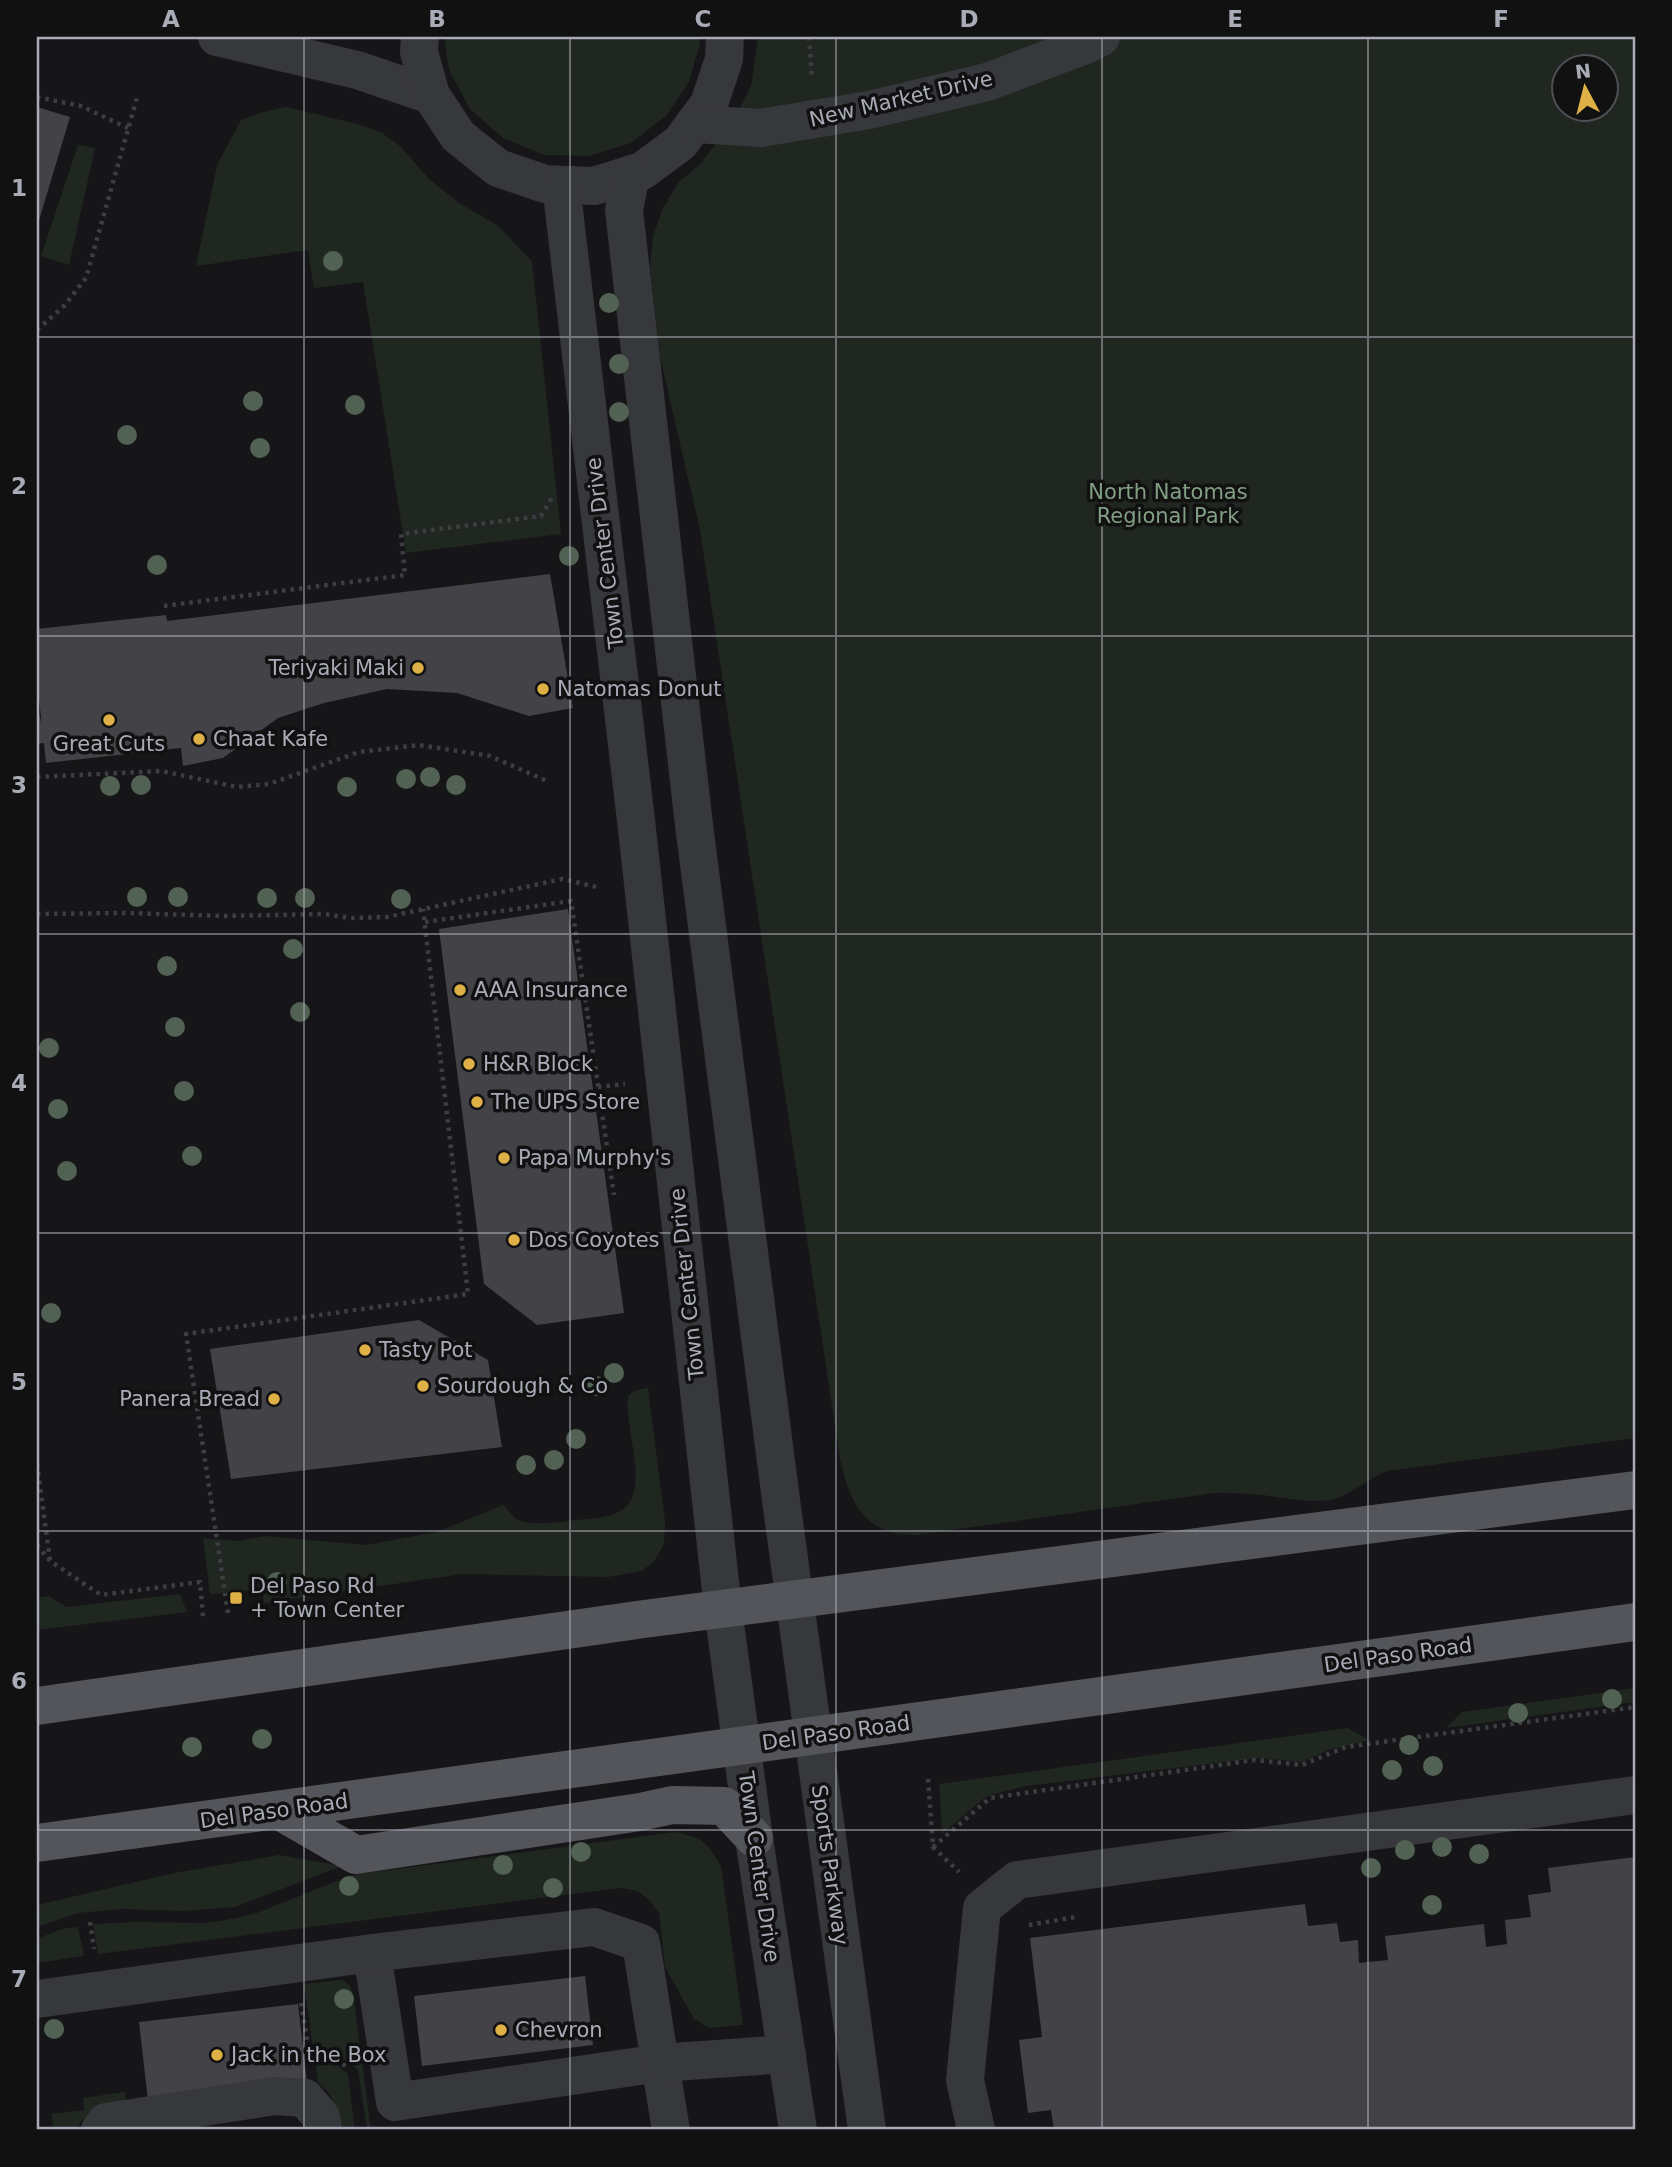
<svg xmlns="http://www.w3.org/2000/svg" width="1672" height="2167" font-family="'DejaVu Sans',sans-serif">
  <rect width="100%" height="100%" fill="#161517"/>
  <g fill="#202721" fill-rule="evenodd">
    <path d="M444,37H699L700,43L689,82L667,115L631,143L589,156L544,155L503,138L470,109L449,70Z"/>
    <path d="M758,37H1635V1438L1387,1471C1369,1478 1352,1494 1334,1499C1308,1505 1279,1496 1253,1494C1240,1493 1228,1493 1215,1493L916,1535C909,1534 901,1535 894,1533C858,1524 847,1491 840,1459L700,530L660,357L650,266L653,236L663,208L679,182L700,164L731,125L751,86ZM1564,66H1606V108H1564Z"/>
    <path d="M286,107L358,124L382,133L400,146L429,179L459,203L497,225L532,261L561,534L406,553L363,282L314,288L308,250L196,266L217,165L241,120L263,112Z"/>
    <path d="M78,145L95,148L69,265L41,256Z"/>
    <path d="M648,1388L665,1521L664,1544L654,1562L641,1571L608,1577L463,1574L264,1603L262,1589L210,1594L203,1538L238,1541L265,1536L366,1545L437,1532L503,1505C508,1509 513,1517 518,1520C528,1525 556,1523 567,1521C582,1519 600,1519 614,1514C656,1500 623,1429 628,1396L636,1390Z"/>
    <path d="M180,1594L187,1612L37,1630V1598L49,1596L66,1607Z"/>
    <path d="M1635,1688V1702L1446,1728L1462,1712Z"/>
    <path d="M1348,1728L1369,1740L1329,1750L1303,1762L1258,1758L1026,1786L994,1794L983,1799L942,1834L939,1784Z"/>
    <path d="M675,1832C703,1838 707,1842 721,1866L743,2025L710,2028L694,2019L665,1967L659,1913L650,1901L638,1891L621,1888L98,1954L93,1924L136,1922L204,1923L226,1920L257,1913L352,1875Z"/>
    <path d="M279,1855L342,1866L235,1907L183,1911L123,1909L78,1913L37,1927V1905L174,1873Z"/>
    <path d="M78,1927L84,1956L37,1963V1939L61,1929Z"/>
    <path d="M342,1980L350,1986L353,1994L371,2130H367L358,2070L337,2054L314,2055L304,1984Z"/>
    <path d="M336,2064L348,2074L355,2130H338C335,2111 336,2095 318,2083L316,2065Z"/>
    <path d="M125,2092V2103C107,2109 84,2111 76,2130H54L51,2114L84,2110L83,2098Z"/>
  </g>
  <g fill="#434347">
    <path d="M37,107L70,117L37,227Z"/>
    <path d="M550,574L573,708L529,716L457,693L387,689L324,703L278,718L223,758L183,766L181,748L46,763L44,743L37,744V708H38L42,726L37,682V629L166,615L167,621Z"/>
    <path d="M568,909L624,1313L537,1325L484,1284L439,929Z"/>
    <path d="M419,1320L488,1360L502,1447L231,1479L210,1349Z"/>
    <path d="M1635,1857V2127L1612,2130H1054L1051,2110L1028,2113L1019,2040L1042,2037L1030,1938L1305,1904L1308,1926L1337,1923L1340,1942L1358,1940L1359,1963L1388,1960L1385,1936L1484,1924L1486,1947L1507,1944L1505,1920L1531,1917L1528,1895L1551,1892L1548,1868Z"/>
    <path d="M585,1976L593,2045L422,2066L414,1996Z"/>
    <path d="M298,2004L307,2082L148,2101L139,2022Z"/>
  </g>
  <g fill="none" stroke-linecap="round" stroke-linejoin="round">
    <g stroke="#3d3e43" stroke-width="4.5" stroke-dasharray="3.5 5" stroke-linecap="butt">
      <path d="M809,37L812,78"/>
      <path d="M37,97L81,106L128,128"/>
      <path d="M37,330L64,306L86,278L138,94"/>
      <path d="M164,606L405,575L401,534L541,516L553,496"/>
      <path d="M37,777L161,771L237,787L269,784L359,752L419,745L490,756L547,781"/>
      <path d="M37,914L128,913L223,916L325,914L351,918L387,917L562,879L601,888"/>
      <path d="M425,922L571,901L614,1195"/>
      <path d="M598,1087L625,1084"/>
      <path d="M37,1464L50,1560"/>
      <path d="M37,1545L50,1561L101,1595L200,1582L203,1616"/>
      <path d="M228,1613L186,1334L468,1294L423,909"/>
      <path d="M928,1779L933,1847L959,1872"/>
      <path d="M933,1847L990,1798L1255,1760L1302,1765L1346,1747L1635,1707"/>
      <path d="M90,1922L94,1949"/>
      <path d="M1029,1925L1076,1917"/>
      <path d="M301,2003L310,2057"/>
      <path d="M327,2061L337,2060L347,2067"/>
    </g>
    <g stroke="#37383c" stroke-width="38">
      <path d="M217,37L357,70L431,95"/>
      <path d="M420,37L419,52L431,95L458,136L498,168L545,184L594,186L642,171L680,143L709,104L724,59L725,37"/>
      <path d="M694,124L761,128L869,110L987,82L1088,44L1101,37"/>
      <path d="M631,174L624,210L694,825L781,1500L867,2130"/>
      <path d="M561,185L637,829L723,1609L754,1838L798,2130"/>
      <path d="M372,1953L395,2102L660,2063L671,2130"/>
      <path d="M37,1999L372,1953L594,1927L641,1943L660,2063L787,2054"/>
      <path d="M100,2130L106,2122L275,2096L305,2098L321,2117L323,2130"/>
      <path d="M976,2130L965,2080L982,1908L1017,1880L1635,1795"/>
    </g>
    <g stroke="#53555a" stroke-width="38">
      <path d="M37,1706L644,1619L1635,1490"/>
      <path d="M278,1810L356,1855L640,1812L672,1805L724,1806L754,1838"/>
      <path d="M37,1843L1635,1622"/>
    </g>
  </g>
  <g fill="#516153">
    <circle cx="333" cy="261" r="10"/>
    <circle cx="609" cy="303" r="10"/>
    <circle cx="619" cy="364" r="10"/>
    <circle cx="253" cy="401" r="10"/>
    <circle cx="355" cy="405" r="10"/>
    <circle cx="619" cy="412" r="10"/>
    <circle cx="127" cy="435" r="10"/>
    <circle cx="260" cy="448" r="10"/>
    <circle cx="569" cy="556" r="10"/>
    <circle cx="157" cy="565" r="10"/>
    <circle cx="430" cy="777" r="10"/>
    <circle cx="406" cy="779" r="10"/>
    <circle cx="141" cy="785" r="10"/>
    <circle cx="456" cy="785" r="10"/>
    <circle cx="110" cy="786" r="10"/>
    <circle cx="347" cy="787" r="10"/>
    <circle cx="137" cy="897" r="10"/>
    <circle cx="178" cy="897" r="10"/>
    <circle cx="267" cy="898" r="10"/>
    <circle cx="305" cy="898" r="10"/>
    <circle cx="401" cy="899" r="10"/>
    <circle cx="293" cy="949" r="10"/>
    <circle cx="167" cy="966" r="10"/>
    <circle cx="300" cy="1012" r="10"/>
    <circle cx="175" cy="1027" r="10"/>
    <circle cx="49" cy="1048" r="10"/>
    <circle cx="184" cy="1091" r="10"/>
    <circle cx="58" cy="1109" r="10"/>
    <circle cx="192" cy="1156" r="10"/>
    <circle cx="67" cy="1171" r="10"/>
    <circle cx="51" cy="1313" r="10"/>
    <circle cx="614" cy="1373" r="10"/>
    <circle cx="596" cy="1386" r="10"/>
    <circle cx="576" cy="1439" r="10"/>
    <circle cx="554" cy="1460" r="10"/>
    <circle cx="526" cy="1465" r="10"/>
    <circle cx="277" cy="1582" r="10"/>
    <circle cx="1612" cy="1699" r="10"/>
    <circle cx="1518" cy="1713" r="10"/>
    <circle cx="262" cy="1739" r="10"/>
    <circle cx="1409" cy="1745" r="10"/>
    <circle cx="192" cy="1747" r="10"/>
    <circle cx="1433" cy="1766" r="10"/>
    <circle cx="1392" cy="1770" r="10"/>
    <circle cx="1442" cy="1847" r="10"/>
    <circle cx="1405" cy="1850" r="10"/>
    <circle cx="581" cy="1852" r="10"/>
    <circle cx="1479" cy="1854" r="10"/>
    <circle cx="503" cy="1865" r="10"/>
    <circle cx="1371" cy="1868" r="10"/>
    <circle cx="349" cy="1886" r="10"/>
    <circle cx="553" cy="1888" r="10"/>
    <circle cx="1432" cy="1905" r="10"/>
    <circle cx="344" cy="1999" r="10"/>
    <circle cx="54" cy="2029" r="10"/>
  </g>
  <path fill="none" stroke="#a9acb6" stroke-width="2" stroke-opacity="0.55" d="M304,37V2130M570,37V2130M836,37V2130M1102,37V2130M1368,37V2130M37,337H1635M37,636H1635M37,934H1635M37,1233H1635M37,1531H1635M37,1830H1635"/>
  <g fill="#dfb045" stroke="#111112" stroke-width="2.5">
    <circle cx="418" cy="668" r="7"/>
    <circle cx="543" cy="689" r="7"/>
    <circle cx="109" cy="720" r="7"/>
    <circle cx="199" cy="739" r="7"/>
    <circle cx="460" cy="990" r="7"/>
    <circle cx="469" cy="1064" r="7"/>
    <circle cx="477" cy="1102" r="7"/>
    <circle cx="504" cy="1158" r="7"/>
    <circle cx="514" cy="1240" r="7"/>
    <circle cx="365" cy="1350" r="7"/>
    <circle cx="423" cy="1386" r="7"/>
    <circle cx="274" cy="1399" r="7"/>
    <rect x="229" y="1591" width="14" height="14" rx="3.5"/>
    <circle cx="501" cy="2030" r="7"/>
    <circle cx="217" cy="2055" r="7"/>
  </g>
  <g text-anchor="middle" stroke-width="7" stroke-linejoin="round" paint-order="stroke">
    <g font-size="21" fill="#a9acb6" stroke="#111112">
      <text transform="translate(901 99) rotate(-13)" y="7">New Market Drive</text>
      <text transform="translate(605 553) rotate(-97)" y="7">Town Center Drive</text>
      <text transform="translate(687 1284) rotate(-96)" y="7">Town Center Drive</text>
      <text transform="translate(1398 1655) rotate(-8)" y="7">Del Paso Road</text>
      <text transform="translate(836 1733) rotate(-8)" y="7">Del Paso Road</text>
      <text transform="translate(274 1811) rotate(-8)" y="7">Del Paso Road</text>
      <text transform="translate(830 1865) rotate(82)" y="7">Sports Parkway</text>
      <text transform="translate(759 1867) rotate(82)" y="7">Town Center Drive</text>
    </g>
    <g font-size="21" fill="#829f84" stroke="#111112">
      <text x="1168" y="499">North Natomas<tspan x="1168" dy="24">Regional Park</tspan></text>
    </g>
    <g font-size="21" fill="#a9acb6" stroke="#111112" text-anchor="start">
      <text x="404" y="675" text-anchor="end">Teriyaki Maki</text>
      <text x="557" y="696">Natomas Donut</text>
      <text x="213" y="746">Chaat Kafe</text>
      <text x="109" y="751" text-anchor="middle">Great Cuts</text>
      <text x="474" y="997">AAA Insurance</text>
      <text x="483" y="1071">H&amp;R Block</text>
      <text x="491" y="1109">The UPS Store</text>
      <text x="518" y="1165">Papa Murphy's</text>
      <text x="528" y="1247">Dos Coyotes</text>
      <text x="379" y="1357">Tasty Pot</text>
      <text x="437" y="1393">Sourdough &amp; Co</text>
      <text x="260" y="1406" text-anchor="end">Panera Bread</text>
      <text x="250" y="1593">Del Paso Rd<tspan x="250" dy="24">+ Town Center</tspan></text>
      <text x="515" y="2037">Chevron</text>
      <text x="231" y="2062">Jack in the Box</text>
    </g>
  </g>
  <rect width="1672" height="2167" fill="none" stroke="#111112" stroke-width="77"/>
  <g transform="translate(1585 88) rotate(353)"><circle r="33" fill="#111112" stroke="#4e4f54" stroke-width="2"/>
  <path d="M0-5L12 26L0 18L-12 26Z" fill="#dfb045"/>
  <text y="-10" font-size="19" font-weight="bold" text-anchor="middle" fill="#a9acb6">N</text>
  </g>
  <rect x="38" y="38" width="1596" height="2090" fill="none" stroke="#a9acb6" stroke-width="2.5"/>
  <g font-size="23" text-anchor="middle" font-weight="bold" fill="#a9acb6">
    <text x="171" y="27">A</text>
    <text x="437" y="27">B</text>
    <text x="703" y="27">C</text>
    <text x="969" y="27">D</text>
    <text x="1235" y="27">E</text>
    <text x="1501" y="27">F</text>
    <text x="19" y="196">1</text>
    <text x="19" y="494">2</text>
    <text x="19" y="793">3</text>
    <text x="19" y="1091">4</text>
    <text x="19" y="1390">5</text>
    <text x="19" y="1689">6</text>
    <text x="19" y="1987">7</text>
  </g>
</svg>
